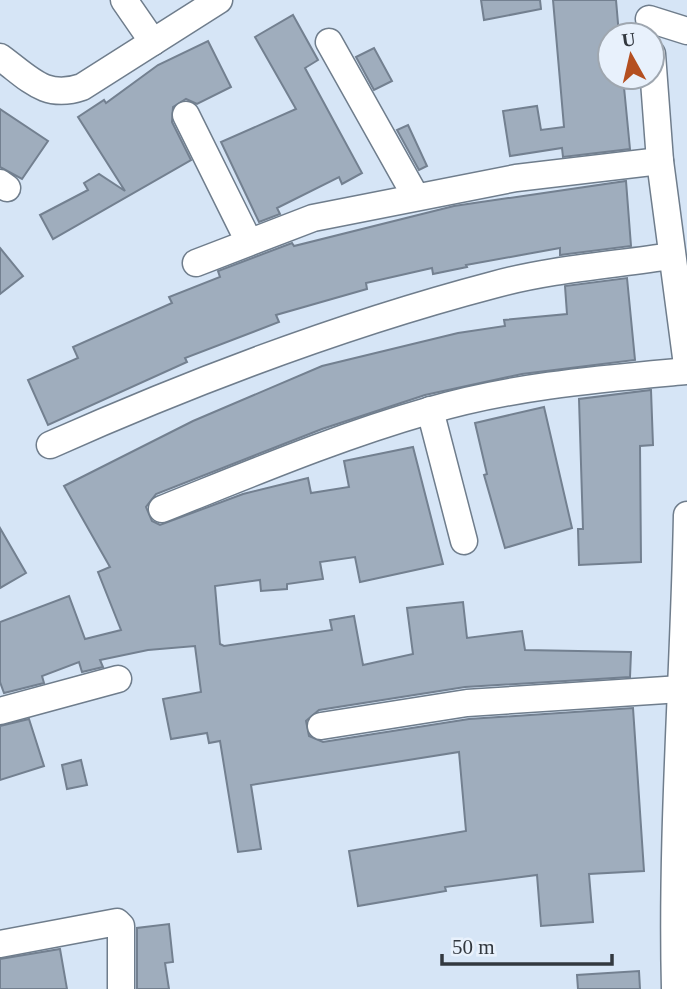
<svg xmlns="http://www.w3.org/2000/svg" width="687" height="989" font-family="'Times New Roman',serif">
  <rect width="100%" height="100%" fill="#d6e5f6"/>
  <g fill="#9fadbd" stroke="#738090" stroke-width="2">
    <path d="M481,0H540L541,9L484,20Z"/>
    <path d="M553,0H616L619,35H610V77H623L630,149L563,157L562,148L510,156L503,111L537,106L541,130L564,127Z"/>
    <path d="M293,15L318,60L305,68L362,173L342,184L339,177L277,208L280,214L259,222L221,142L296,109L255,37Z"/>
    <path d="M208,41L231,87L197,104L186,99L173,107L172,122L191,160L53,239L40,215L88,190L84,183L99,174L125,191L78,117L104,100L106,103L158,65Z"/>
    <path d="M374,48L392,81L374,90L356,57Z"/>
    <path d="M0,109L48,141L22,179L0,167Z"/>
    <path d="M408,125L427,166L419,170L397,130Z"/>
    <path d="M626,181L631,246L560,255V248L466,265L467,267L433,274L432,268L366,283L367,289L276,315L279,322L185,358L187,362L48,425L28,380L78,358L73,347L172,303L169,297L220,277L218,271L292,243L294,246L454,206Z"/>
    <path d="M0,248L23,276L0,294Z"/>
    <path d="M627,278L635,360L522,374L425,395L322,429L156,494L146,507L152,521L160,525L243,494L308,478L311,493L349,487L344,461L413,447L443,564L360,582L355,557L320,562L323,579L287,584V589L261,591L260,580L215,586L220,644L224,646L332,630L330,620L354,616L363,665L413,654L407,608L463,602L467,638L522,631L525,650L631,652L630,677L465,687L319,710L306,721L309,736L323,742L469,719L633,708L644,871L589,874L593,922L541,926L537,875L445,887L446,891L358,906L349,851L466,831L459,752L251,785L261,849L238,852L220,741L209,743L207,733L171,739L163,699L201,692L195,646L148,650L100,660L103,667L82,672L79,662L42,676L44,683L4,693L0,682V622L69,596L85,639L121,630L98,572L110,567L64,486L193,421L322,366L458,333L505,326L504,320L567,314L565,286Z"/>
    <path d="M651,390L653,445L640,446L641,562L579,565L578,529H583L579,399Z"/>
    <path d="M544,407L572,528L505,548L484,475L487,474L475,423Z"/>
    <path d="M0,528L26,573L0,588Z"/>
    <path d="M29,719L44,766L0,780V726Z"/>
    <path d="M81,760L87,785L67,789L62,765Z"/>
    <path d="M169,924L173,962L165,963L169,989H137V928Z"/>
    <path d="M60,949L67,989H0V959Z"/>
    <path d="M639,971L640,989H578L577,975Z"/>
  </g>
  <g fill="none" stroke-linecap="round" stroke-linejoin="round">
    <defs>
      <g id="minor">
        <path d="M124,0L153,42"/>
        <path d="M649,19L687,31"/>
        <path d="M329,42L416,197"/>
        <path d="M652,54L660,161L687,365"/>
        <path d="M0,57C29,78 45,100 82,87L219,0"/>
        <path d="M186,115L249,242"/>
        <path d="M0,183L7,188"/>
        <path d="M196,263L313,218L516,178L660,161"/>
        <path d="M430,410L464,541"/>
        <path d="M50,445C194,381 341,325 493,285C550,269 613,265 671,256"/>
        <path d="M162,509C250,474 337,437 428,411C512,386 600,379 687,371"/>
        <path d="M0,711L118,679"/>
        <path d="M321,726L467,703L681,689"/>
        <path d="M0,944L117,922L121,926V989"/>
        <path d="M675,989C671,831 684,673 687,515"/>
      </g>
    </defs>
    <use href="#minor" stroke="#6f7d8c" stroke-width="29"/>
    <use href="#minor" stroke="#fff" stroke-width="26"/>
  </g>
  <g transform="translate(631 56) rotate(352)"><circle r="33" fill="#e8f1fc" stroke="#9fa7b0" stroke-width="2"/>
  <path d="M0-5L12 26L0 18L-12 26Z" fill="#b44f20"/>
  <text y="-10" font-size="19" font-weight="bold" text-anchor="middle" fill="#32383f">U</text>
  </g>
  <path d="M442 954v10h170v-10" fill="none" stroke="#32383f" stroke-width="3.5"/>
  <text x="452" y="954" font-size="21" fill="#32383f" stroke="#e8f1fc" stroke-width="5" paint-order="stroke">50 m</text>
</svg>
